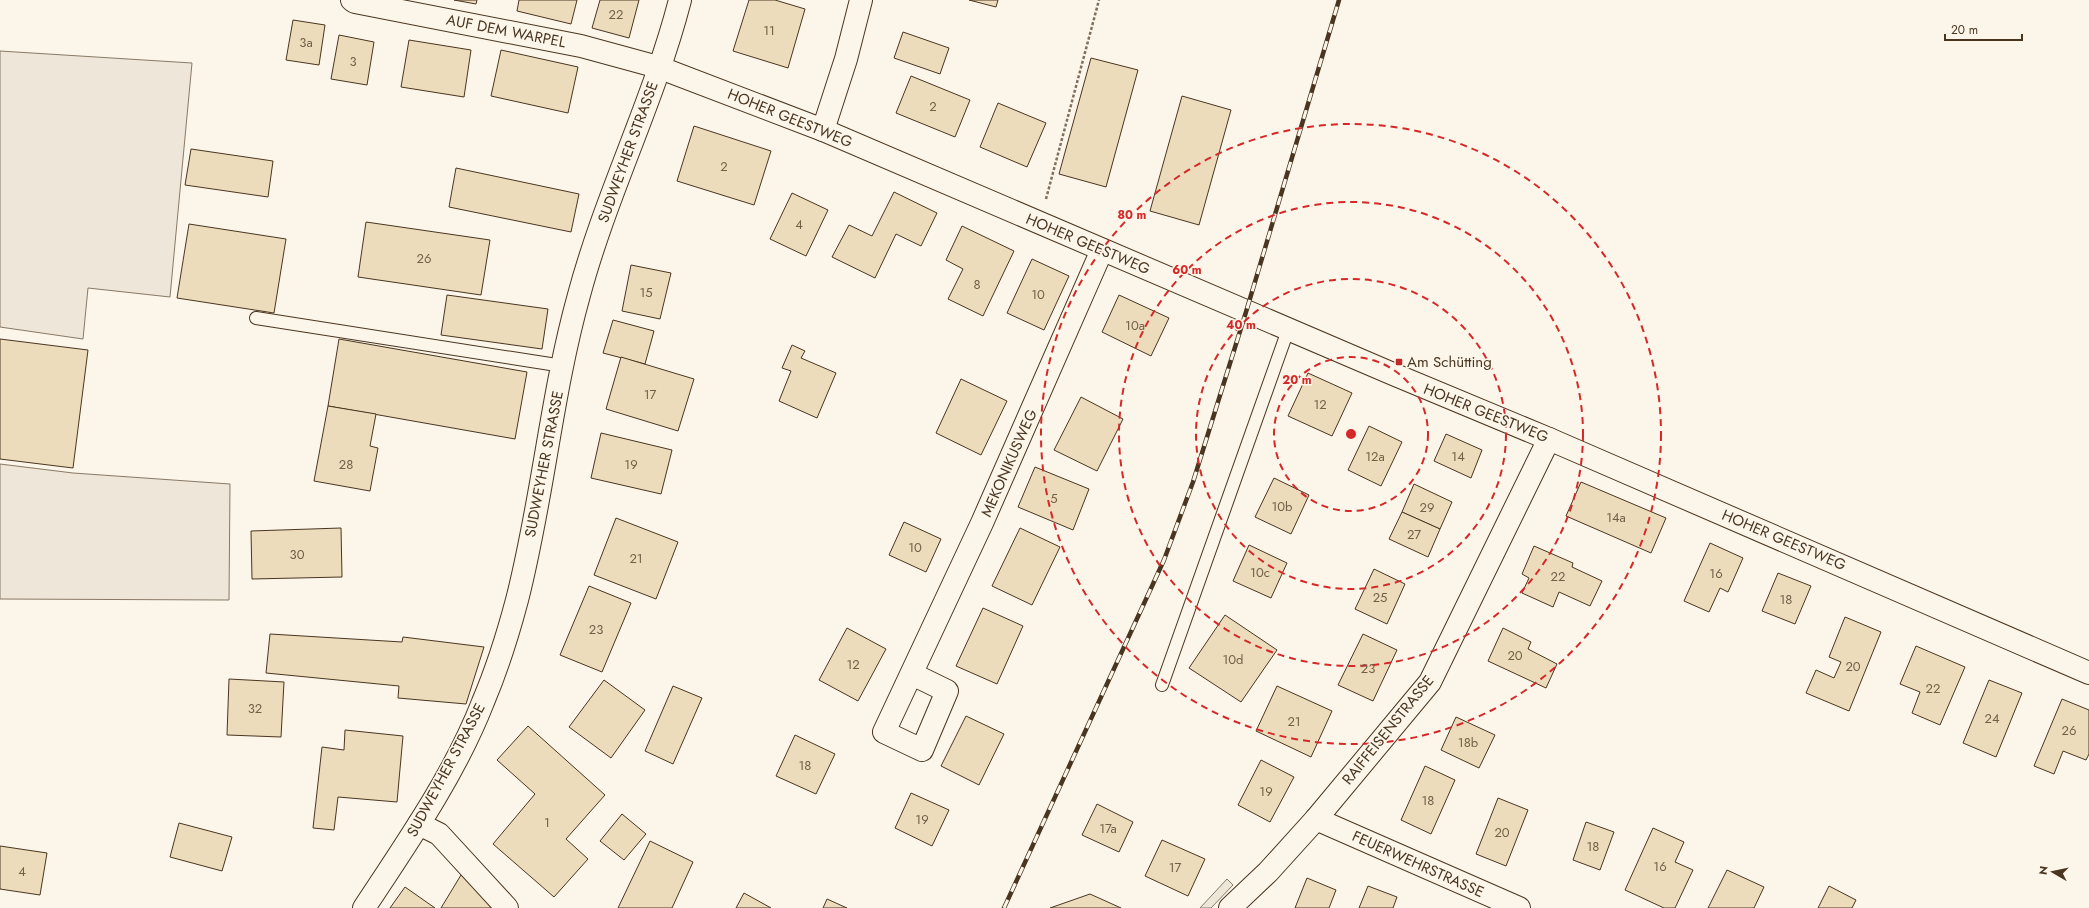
<svg xmlns="http://www.w3.org/2000/svg" width="2089" height="908" font-family="Jost,sans-serif">
  <rect width="100%" height="100%" fill="#fbf6e9"/>
  <g fill="#ede6d9" stroke="#887966">
    <path d="M0,51L192,63L170,297L88,288L83,339L0,327Z"/>
    <path d="M0,464L73,473L230,484L229,600L0,599Z"/>
  </g>
  <path fill="#ede7d9" stroke="#887966" d="M1227,879L1233,885L1211,908H1200Z"/>
  <g fill="#ecdcbc" stroke="#4a3520">
    <path d="M454,0H477L476,4Z"/>
    <path d="M519,0H577L571,24L517,11Z"/>
    <path d="M600,0H639L629,38L592,28Z"/>
    <path d="M749,0H775L805,9L788,68L733,51Z"/>
    <path d="M969,0H998L996,7Z"/>
    <path d="M293,20L325,25L319,65L286,60Z"/>
    <path d="M903,32L949,48L940,74L894,58Z"/>
    <path d="M339,35L374,42L367,85L331,79Z"/>
    <path d="M409,40L471,50L464,97L401,87Z"/>
    <path d="M501,50L578,67L568,113L491,96Z"/>
    <path d="M1091,58L1138,70L1106,187L1059,174Z"/>
    <path d="M911,76L970,100L955,137L896,113Z"/>
    <path d="M1182,96L1231,110L1199,225L1150,211Z"/>
    <path d="M998,103L1046,123L1027,167L980,147Z"/>
    <path d="M694,126L771,151L754,205L677,181Z"/>
    <path d="M191,149L273,161L268,197L185,185Z"/>
    <path d="M456,168L579,194L571,232L449,207Z"/>
    <path d="M894,192L937,213L921,246L896,234L875,278L832,257L849,225L872,236Z"/>
    <path d="M792,193L828,210L806,256L770,239Z"/>
    <path d="M366,222L490,240L481,295L358,277Z"/>
    <path d="M189,224L286,239L274,313L177,298Z"/>
    <path d="M962,226L1014,251L983,316L948,299L963,269L946,260Z"/>
    <path d="M1032,259L1069,276L1044,330L1007,313Z"/>
    <path d="M631,265L671,273L660,319L622,311Z"/>
    <path d="M447,295L548,309L542,349L441,335Z"/>
    <path d="M1119,295L1169,318L1151,356L1102,332Z"/>
    <path d="M613,320L654,331L645,364L603,353Z"/>
    <path d="M0,339L88,350L73,468L0,459Z"/>
    <path d="M339,339L527,372L515,439L328,406Z"/>
    <path d="M792,345L805,351L801,358L836,373L817,418L779,401L791,371L782,368Z"/>
    <path d="M621,357L694,379L678,431L606,409Z"/>
    <path d="M1308,373L1352,393L1332,436L1288,416Z"/>
    <path d="M961,379L1007,401L981,455L936,433Z"/>
    <path d="M1081,397L1123,419L1097,471L1054,450Z"/>
    <path d="M328,406L376,414L370,446L378,448L370,491L314,481Z"/>
    <path d="M1369,426L1402,442L1381,486L1348,470Z"/>
    <path d="M601,433L672,450L661,494L591,478Z"/>
    <path d="M1446,434L1482,450L1471,478L1434,461Z"/>
    <path d="M1035,467L1089,489L1073,530L1018,507Z"/>
    <path d="M1274,478L1309,495L1291,534L1255,517Z"/>
    <path d="M1581,482L1666,518L1651,553L1566,516Z"/>
    <path d="M1414,484L1452,502L1440,529L1402,512Z"/>
    <path d="M1402,512L1440,529L1428,557L1389,539Z"/>
    <path d="M616,518L678,542L656,599L594,575Z"/>
    <path d="M904,522L941,539L926,572L889,555Z"/>
    <path d="M341,528L342,577L252,579L251,531Z"/>
    <path d="M1020,528L1060,547L1032,605L992,586Z"/>
    <path d="M1710,543L1743,558L1728,592L1720,588L1709,612L1684,601Z"/>
    <path d="M1249,545L1287,563L1271,598L1233,581Z"/>
    <path d="M1534,546L1573,563L1572,567L1602,581L1590,606L1559,592L1553,607L1522,593L1529,578L1522,574Z"/>
    <path d="M1374,569L1405,584L1387,624L1355,609Z"/>
    <path d="M1778,573L1811,586L1795,624L1762,611Z"/>
    <path d="M589,586L631,603L602,672L560,655Z"/>
    <path d="M983,608L1023,626L997,684L956,666Z"/>
    <path d="M1225,615L1277,650L1241,702L1189,668Z"/>
    <path d="M1845,617L1881,632L1849,711L1806,693L1816,670L1834,678L1841,662L1829,657Z"/>
    <path d="M847,628L886,649L858,701L819,680Z"/>
    <path d="M1503,628L1531,642L1528,649L1557,664L1546,688L1488,661Z"/>
    <path d="M270,634L402,642L403,637L484,647L466,704L398,698L399,686L266,673Z"/>
    <path d="M1363,634L1397,650L1373,701L1338,685Z"/>
    <path d="M1916,646L1965,667L1940,725L1912,713L1920,692L1900,684Z"/>
    <path d="M229,679L284,682L281,737L227,735Z"/>
    <path d="M604,680L645,710L611,758L569,727Z"/>
    <path d="M1989,680L2022,693L1996,757L1963,743Z"/>
    <path d="M673,686L702,698L673,764L645,751Z"/>
    <path d="M1277,686L1332,711L1311,757L1256,731Z"/>
    <path d="M2062,699L2089,710V754L2086,760L2063,751L2054,774L2034,766Z"/>
    <path d="M966,716L1004,734L979,785L941,766Z"/>
    <path d="M1456,717L1495,735L1479,768L1441,750Z"/>
    <path d="M528,726L605,795L566,839L588,859L554,897L493,844L535,794L497,760Z"/>
    <path d="M345,730L403,736L397,802L338,797L334,830L313,828L322,747L344,750Z"/>
    <path d="M795,735L835,754L816,794L776,776Z"/>
    <path d="M1261,760L1294,777L1270,822L1238,805Z"/>
    <path d="M1425,766L1455,780L1431,834L1401,820Z"/>
    <path d="M911,793L949,810L932,846L895,828Z"/>
    <path d="M1498,798L1528,810L1506,866L1476,854Z"/>
    <path d="M1097,804L1133,822L1119,852L1082,835Z"/>
    <path d="M622,814L646,834L624,860L600,841Z"/>
    <path d="M1586,822L1614,832L1600,870L1573,860Z"/>
    <path d="M179,823L232,837L222,871L170,857Z"/>
    <path d="M1653,828L1684,842L1675,862L1693,870L1675,908H1664L1625,890Z"/>
    <path d="M1162,840L1205,859L1188,896L1145,876Z"/>
    <path d="M650,841L693,862L672,908H618Z"/>
    <path d="M0,846L47,853L40,895L0,889Z"/>
    <path d="M1727,870L1764,887L1754,908H1708Z"/>
    <path d="M461,875L493,908H441Z"/>
    <path d="M1307,878L1336,890L1329,908H1295Z"/>
    <path d="M1368,886L1397,897L1393,908H1359Z"/>
    <path d="M1829,886L1856,900L1852,908H1818Z"/>
    <path d="M405,887L435,908H390Z"/>
    <path d="M744,893L771,908H736Z"/>
    <path d="M1090,894L1121,908H1050Z"/>
    <path d="M827,899L847,908H823Z"/>
  </g>
  <g fill="none" stroke-linecap="round" stroke-linejoin="round">
    <defs>
      <g id="service">
        <path d="M256,318L563,366"/>
        <path d="M1162,685L1288,330"/>
      </g>
      <g id="minor">
        <path d="M352,0L355,2L581,46L658,67L823,130L1393,374L1549,439L2089,673"/>
        <path d="M823,130L846,59L861,0"/>
        <path d="M912,674L947,691L922,750L884,732L982,523L1102,250"/>
        <path d="M1316,819L1519,908"/>
        <path d="M419,824L439,834L507,908"/>
        <path d="M1230,908L1268,872L1316,819L1430,682L1549,439"/>
      </g>
      <path id="tertiary" d="M364,908C407,843 455,774 483,702C497,669 508,634 517,600C543,499 551,395 579,295C606,194 654,101 680,0"/>
    </defs>
    <use href="#service" stroke="#4a3520" stroke-width="14"/>
    <use href="#minor" stroke="#4a3520" stroke-width="24"/>
    <use href="#tertiary" stroke="#4a3520" stroke-width="24"/>
    <path stroke="#7f6f5c" stroke-width="2.5" stroke-dasharray="3 2" stroke-linecap="butt" d="M1046,199L1099,0"/>
    <use href="#service" stroke="#fbf6e9" stroke-width="12"/>
    <use href="#minor" stroke="#fbf6e9" stroke-width="22"/>
    <use href="#tertiary" stroke="#fbf6e9" stroke-width="22"/>
    <defs>
      <path id="rail" d="M1004,908L1164,560L1193,482L1246,312L1339,0"/>
    </defs>
    <use href="#rail" stroke="#4a3520" stroke-width="4.5"/>
    <use href="#rail" stroke="#fbf6e9" stroke-width="3" stroke-dasharray="9" stroke-linecap="butt"/>
  </g>
  <g fill="none" stroke="#d62828" stroke-width="2" stroke-dasharray="7 5">
    <circle cx="1351" cy="434" r="77"/>
    <circle cx="1351" cy="434" r="155"/>
    <circle cx="1351" cy="434" r="232"/>
    <circle cx="1351" cy="434" r="310"/>
  </g>
  <rect fill="#c62828" stroke="#fbf6e9" stroke-width="1.5" x="1395" y="358" width="8" height="8" rx="2"/>
  <g text-anchor="middle" stroke-width="3" stroke-linejoin="round" paint-order="stroke">
    <g font-size="13" fill="#725f47">
      <text x="616" y="19">22</text>
      <text x="769" y="35">11</text>
      <text x="306" y="47">3a</text>
      <text x="353" y="66">3</text>
      <text x="933" y="111">2</text>
      <text x="724" y="171">2</text>
      <text x="799" y="229">4</text>
      <text x="424" y="263">26</text>
      <text x="977" y="289">8</text>
      <text x="646" y="297">15</text>
      <text x="1038" y="299">10</text>
      <text x="1135" y="330">10a</text>
      <text x="650" y="399">17</text>
      <text x="1320" y="409">12</text>
      <text x="1375" y="461">12a</text>
      <text x="1458" y="461">14</text>
      <text x="346" y="469">28</text>
      <text x="631" y="469">19</text>
      <text x="1054" y="503">5</text>
      <text x="1282" y="511">10b</text>
      <text x="1427" y="512">29</text>
      <text x="1616" y="522">14a</text>
      <text x="1414" y="539">27</text>
      <text x="915" y="552">10</text>
      <text x="297" y="559">30</text>
      <text x="636" y="563">21</text>
      <text x="1260" y="577">10c</text>
      <text x="1716" y="578">16</text>
      <text x="1558" y="581">22</text>
      <text x="1380" y="602">25</text>
      <text x="1786" y="604">18</text>
      <text x="596" y="634">23</text>
      <text x="1515" y="660">20</text>
      <text x="1233" y="664">10d</text>
      <text x="853" y="669">12</text>
      <text x="1853" y="671">20</text>
      <text x="1368" y="673">23</text>
      <text x="1933" y="693">22</text>
      <text x="255" y="713">32</text>
      <text x="1992" y="723">24</text>
      <text x="1294" y="726">21</text>
      <text x="2069" y="735">26</text>
      <text x="1468" y="747">18b</text>
      <text x="805" y="770">18</text>
      <text x="1266" y="796">19</text>
      <text x="1428" y="805">18</text>
      <text x="922" y="824">19</text>
      <text x="547" y="827">1</text>
      <text x="1108" y="833">17a</text>
      <text x="1502" y="837">20</text>
      <text x="1593" y="851">18</text>
      <text x="1660" y="871">16</text>
      <text x="1175" y="872">17</text>
      <text x="22" y="876">4</text>
    </g>
    <g font-size="15" fill="#4a3520" stroke="#fbf6e9">
      <text transform="translate(506 31) rotate(11)" y="5">AUF DEM WARPEL</text>
      <text transform="translate(790 118) rotate(22)" y="5">HOHER GEESTWEG</text>
      <text transform="translate(628 152) rotate(-70)" y="5">SUDWEYHER STRASSE</text>
      <text transform="translate(1088 244) rotate(23)" y="5">HOHER GEESTWEG</text>
      <text transform="translate(1486 413) rotate(22)" y="5">HOHER GEESTWEG</text>
      <text transform="translate(1009 463) rotate(-66)" y="5">MEKONIKUSWEG</text>
      <text transform="translate(544 464) rotate(-79)" y="5">SUDWEYHER STRASSE</text>
      <text transform="translate(1784 540) rotate(23)" y="5">HOHER GEESTWEG</text>
      <text transform="translate(1388 730) rotate(-51)" y="5">RAIFFEISENSTRASSE</text>
      <text transform="translate(446 770) rotate(-62)" y="5">SUDWEYHER STRASSE</text>
      <text transform="translate(1418 864) rotate(24)" y="5">FEUERWEHRSTRASSE</text>
    </g>
    <g font-size="15" fill="#4a3520" stroke="#fbf6e9" text-anchor="start">
      <text x="1407" y="367">Am Schütting</text>
    </g>
  </g>
  <circle cx="1351" cy="434" r="6" fill="#d62828" stroke="#fbf6e9" stroke-width="2"/>
  <g font-size="12" text-anchor="middle" font-weight="bold" fill="#d62828" stroke="#fbf6e9" stroke-width="3" stroke-linejoin="round" paint-order="stroke">
    <text x="1132" y="219">80 m</text>
    <text x="1187" y="274">60 m</text>
    <text x="1241" y="329">40 m</text>
    <text x="1297" y="384">20 m</text>
  </g>
  <g transform="translate(2053 872) rotate(279)" stroke="#fbf6e9" stroke-width="3" paint-order="stroke">
  <path d="M0-3L7 15L0 10L-7 15Z" fill="#4a3520"/>
  <text y="-6" font-size="11" font-weight="bold" text-anchor="middle" fill="#4a3520">N</text>
  </g>
  <path d="M1945 34v6h77v-6" fill="none" stroke="#4a3520" stroke-width="2"/>
  <text x="1951" y="34" font-size="12" fill="#4a3520" stroke="#fbf6e9" stroke-width="3" paint-order="stroke">20 m</text>
</svg>
